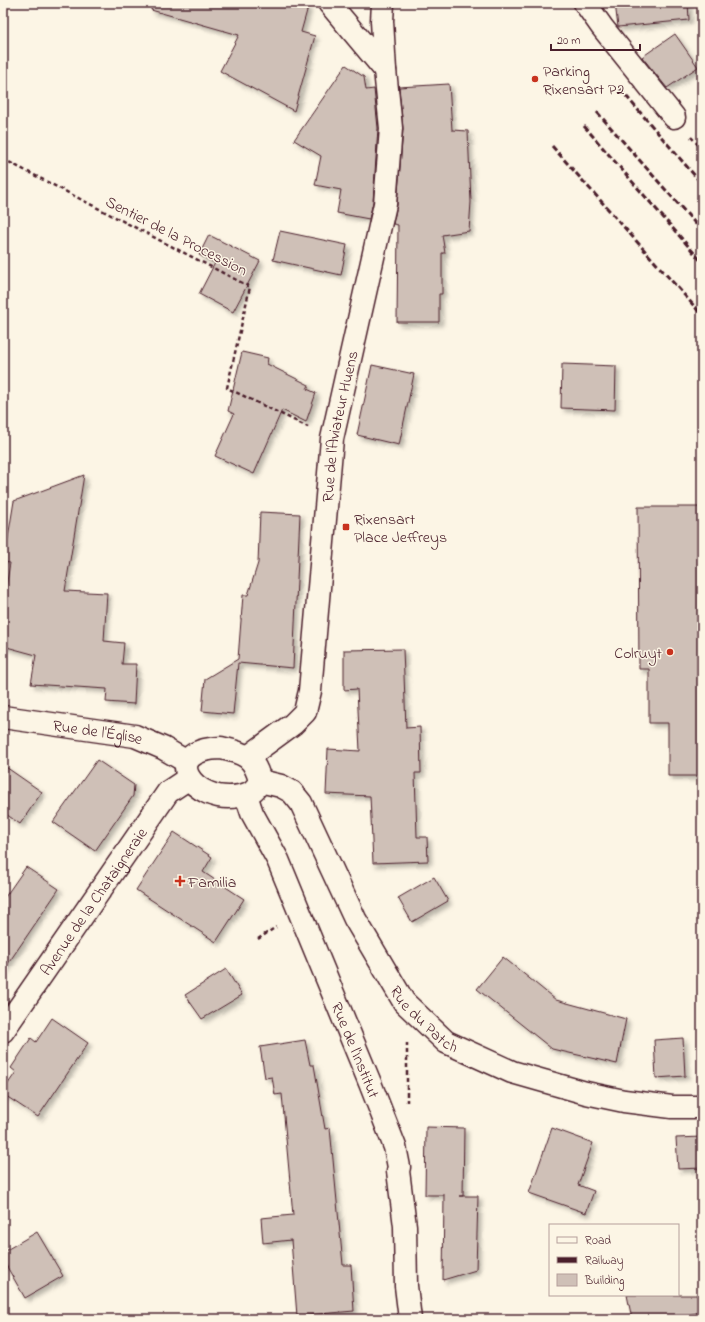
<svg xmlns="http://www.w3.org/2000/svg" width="705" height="1322" font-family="'Indie Flower',sans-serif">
  <defs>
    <filter id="shadow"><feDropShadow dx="3.5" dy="3.5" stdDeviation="2" flood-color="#0004"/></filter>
  </defs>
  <rect width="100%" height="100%" fill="#fcf5e5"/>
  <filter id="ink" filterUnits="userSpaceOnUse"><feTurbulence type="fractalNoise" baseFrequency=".025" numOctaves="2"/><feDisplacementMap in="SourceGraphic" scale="8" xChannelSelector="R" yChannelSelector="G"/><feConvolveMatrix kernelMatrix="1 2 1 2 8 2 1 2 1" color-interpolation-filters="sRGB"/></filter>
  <g filter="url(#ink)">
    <g fill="#cfc0b7" stroke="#4a1f2b" filter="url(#shadow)">
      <path d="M152,3H293L308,7L301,32L315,36L294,111L220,71L239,35L151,10Z"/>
      <path d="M615,3H688L689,20L618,27Z"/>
      <path d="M675,34L698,67L667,88L642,57Z"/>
      <path d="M346,65L364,77L366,90L374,89L378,128L373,202L369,219L337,213L341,190L315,185L321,156L294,140Z"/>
      <path d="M449,84L452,130L468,131L471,202L469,231L442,235L445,253H442V294H439V322H397L398,225L393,224L397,205L403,129L399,87Z"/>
      <path d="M280,231L347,245L341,275L273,260Z"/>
      <path d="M209,235L260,261L233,312L199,294L215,263L199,255Z"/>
      <path d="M242,352L268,358L267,364L309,385L307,389L316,393L306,422L282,410L254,474L215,456L234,414L228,411Z"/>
      <path d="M562,364L616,366L615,410L561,408Z"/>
      <path d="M372,365L414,374L399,445L357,435Z"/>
      <path d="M84,475L65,591L107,593L104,641L124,643L122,664H136L134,704L106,702L107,689L31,684L36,655L3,646V606L10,563L4,562L14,501Z"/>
      <path d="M638,507H702V776H668V723H649V669H639Z"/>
      <path d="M260,512L300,514L293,668L238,663L233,714L202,711L205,679L238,659L243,595H248L258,563Z"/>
      <path d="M403,649L406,728L420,727L421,773H415L417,837H427L428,861L373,863L370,796L326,794L328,749L360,751L357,689L344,690V650Z"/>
      <path d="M97,760L134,785L133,796L95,851L53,822Z"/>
      <path d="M3,765L42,792L20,824L3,812Z"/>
      <path d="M174,832L212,857L203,872L244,899L216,942L136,890Z"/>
      <path d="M26,867L59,889L3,971V900Z"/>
      <path d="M434,877L448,901L412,922L398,898Z"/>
      <path d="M503,957L556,1000L626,1019L617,1064L552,1049L477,989Z"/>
      <path d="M226,969L242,995L202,1019L185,995Z"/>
      <path d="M52,1018L88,1043L38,1117L3,1094V1091L16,1072L11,1068L31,1038L36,1042Z"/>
      <path d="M683,1038L685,1076L656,1078L654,1040Z"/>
      <path d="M305,1040L310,1065H314L325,1129L330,1128L343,1265H351L354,1311L297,1316L291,1240L263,1243L261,1218L293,1215L282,1094L275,1095L272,1077L265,1078L260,1047Z"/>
      <path d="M426,1127L464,1128L463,1196H459H478L476,1270L443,1280L444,1195H425Z"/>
      <path d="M552,1128L593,1143L578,1185L594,1191L586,1213L529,1193Z"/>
      <path d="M702,1137V1168L678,1169L676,1138Z"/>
      <path d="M37,1232L63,1276L25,1298L3,1260V1252Z"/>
      <path d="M627,1295H702V1312L668,1319H632Z"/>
    </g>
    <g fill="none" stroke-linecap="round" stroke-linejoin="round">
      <defs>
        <g id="minor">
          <path d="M329,3L385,70"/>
          <path d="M585,3L602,27L674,117"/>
          <path id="s1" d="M3,717L135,736L163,748L187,762"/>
          <path d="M221,748C245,753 254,757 260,781C255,791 250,794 239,796C193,805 156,750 221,748Z"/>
          <path id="s2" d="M248,757L293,724L305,712L310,691L332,439L385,204L391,128L385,70L382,21L383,3"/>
          <path id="s3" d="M260,781L281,786L292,792L301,803L355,919L404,1002L446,1042L512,1072L586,1093L624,1101L672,1107H702"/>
          <path id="s4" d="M246,795L252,813L278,860L370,1083L395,1147L399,1167L398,1171L405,1226L406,1286L410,1319"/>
          <path id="s5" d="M3,1031L168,792L189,778"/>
        </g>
      </defs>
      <use href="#minor" stroke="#4a1f2b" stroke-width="25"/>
      <g stroke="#4a1f2b" stroke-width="2.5" stroke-dasharray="4 3" stroke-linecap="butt">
        <path d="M691,137L702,149"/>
        <path d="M3,159L250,287L227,388L308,427"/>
        <path d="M258,939L276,927"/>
        <path d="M407,1043V1102"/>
      </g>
      <use href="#minor" stroke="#fcf5e5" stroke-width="22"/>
      <g stroke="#4a1f2b" stroke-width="3" stroke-dasharray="6 3" stroke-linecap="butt">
        <path d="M620,89L702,184"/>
        <path d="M597,112L702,231"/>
        <path d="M584,126L702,262"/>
        <path d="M552,146L702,315"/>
      </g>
    </g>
  </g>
  <g fill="#c8321e" stroke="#fcf5e5" stroke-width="1.5">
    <circle cx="535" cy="79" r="4"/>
    <rect x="342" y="523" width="8" height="8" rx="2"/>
    <circle cx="670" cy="652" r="4"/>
    <path d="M178 875h4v4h4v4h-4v4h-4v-4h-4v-4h4z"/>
  </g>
  <g text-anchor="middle" stroke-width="3" stroke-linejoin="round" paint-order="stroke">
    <g font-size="16" fill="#4a1f2b" stroke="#fcf5e5" text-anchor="start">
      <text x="543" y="76">Parking<tspan x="543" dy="18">Rixensart P2</tspan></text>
      <text x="354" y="524">Rixensart<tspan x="354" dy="18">Place Jeffreys</tspan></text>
      <text x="662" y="658" text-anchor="end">Colruyt</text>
      <text x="188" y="887">Familia</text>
    </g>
    <g font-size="16" fill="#4a1f2b" stroke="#fcf5e5">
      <text transform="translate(177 235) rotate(27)" y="6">Sentier de la Procession</text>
      <text dy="6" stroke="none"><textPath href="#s2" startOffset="361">Rue de l'Aviateur Huens</textPath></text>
      <text dy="6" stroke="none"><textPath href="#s1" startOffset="96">Rue de l'Église</textPath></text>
      <text dy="6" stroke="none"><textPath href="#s5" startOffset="158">Avenue de la Chataigneraie</textPath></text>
      <text dy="6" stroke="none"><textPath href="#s3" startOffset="299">Rue du Patch</textPath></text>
      <text dy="6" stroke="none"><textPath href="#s4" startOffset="278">Rue de l'Institut</textPath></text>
    </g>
  </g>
  <rect width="705" height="1322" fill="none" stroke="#fcf5e5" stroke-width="16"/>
  <rect x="8" y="8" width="689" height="1306" fill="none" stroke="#4a1f2b" stroke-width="1.5" filter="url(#ink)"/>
  <rect x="549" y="1224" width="130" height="72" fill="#fcf5e5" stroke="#b59f9b"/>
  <rect x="557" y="1237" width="20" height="6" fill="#fcf5e5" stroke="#b59f9b"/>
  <text x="585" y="1244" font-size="12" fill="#4a1f2b">Road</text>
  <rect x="557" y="1257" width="20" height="6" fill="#4a1f2b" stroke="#b59f9b"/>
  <text x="585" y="1264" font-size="12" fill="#4a1f2b">Railway</text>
  <rect x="557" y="1274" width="20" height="12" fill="#cfc0b7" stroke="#b59f9b"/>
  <text x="585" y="1284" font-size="12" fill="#4a1f2b">Building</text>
  <path d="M551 44v6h89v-6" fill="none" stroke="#4a1f2b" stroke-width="2"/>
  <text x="557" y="44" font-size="12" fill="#4a1f2b" stroke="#fcf5e5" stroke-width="3" paint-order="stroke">20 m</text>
</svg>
